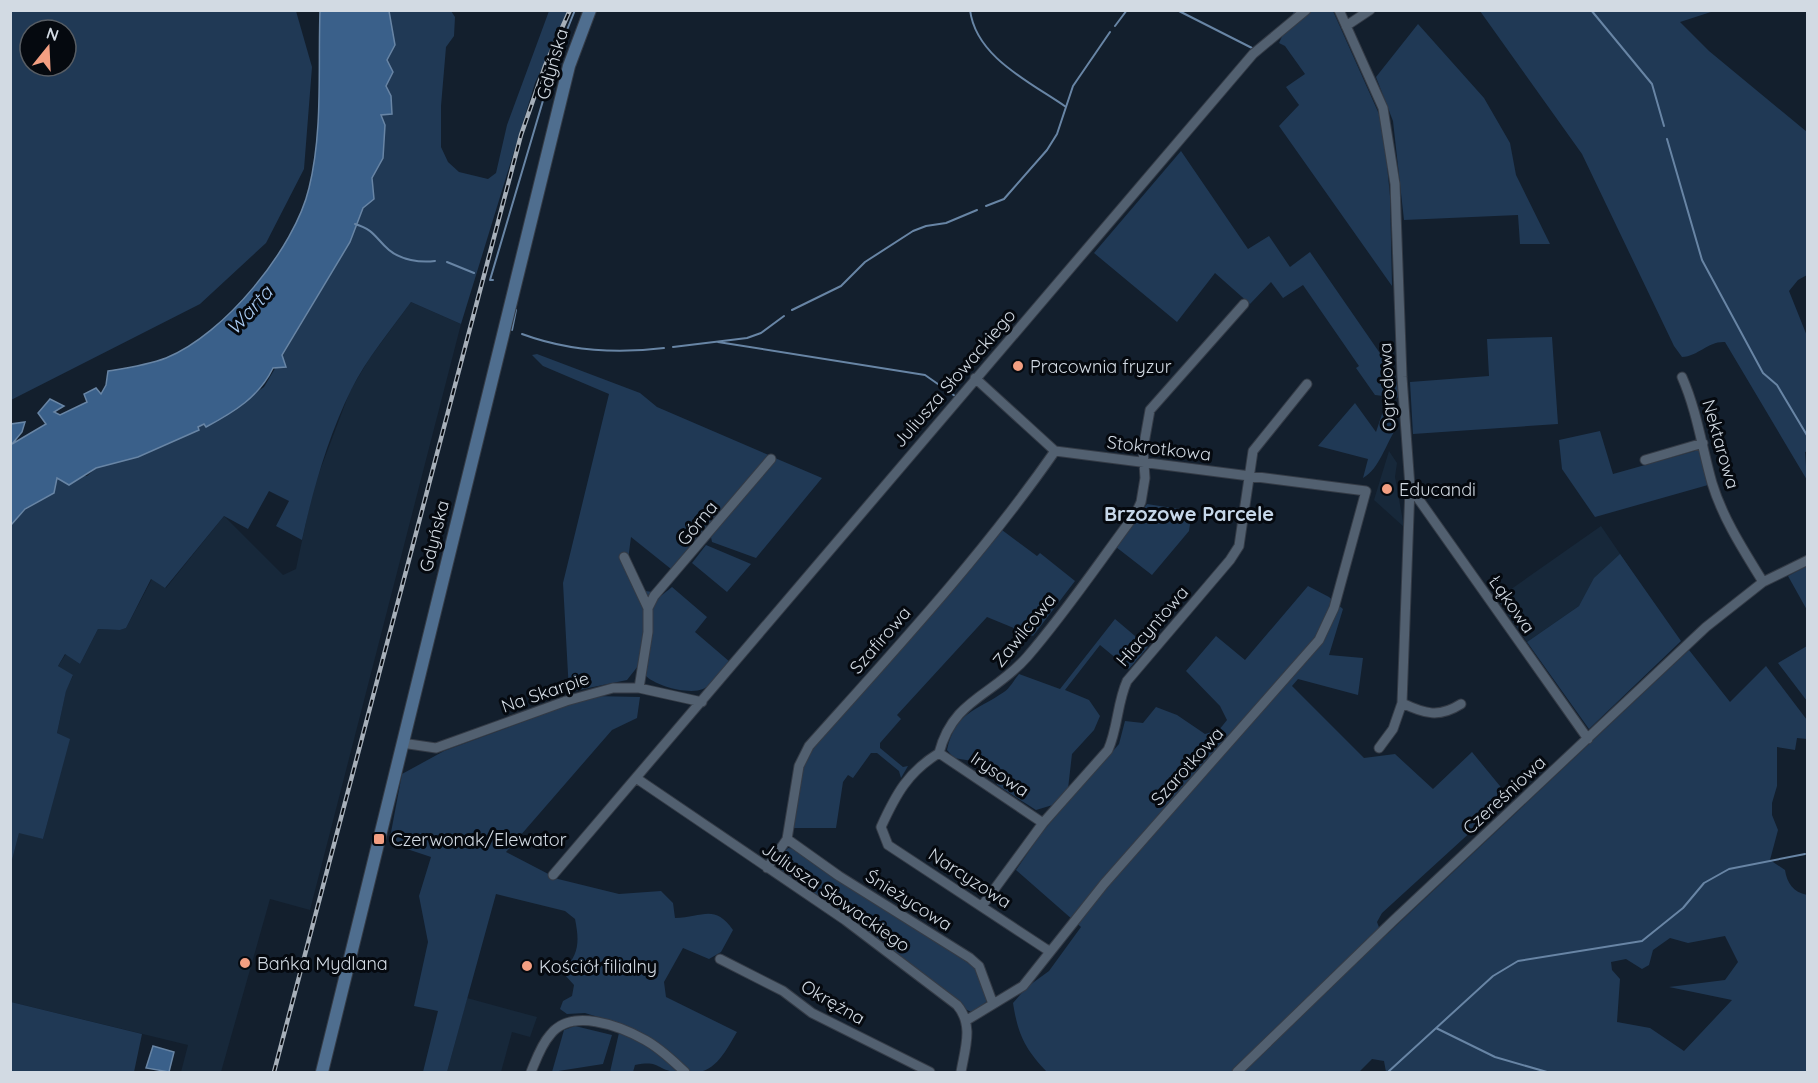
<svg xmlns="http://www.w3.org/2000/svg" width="1818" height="1083" viewBox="0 0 1818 1083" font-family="Quicksand,sans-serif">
  <rect width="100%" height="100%" fill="#131f2d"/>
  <path fill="#17283a" d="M411 302 461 324 310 910 270 899 221 1072H181L188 1045 11 1002V864L19 832 43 839 69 739 57 733 66 690 73 676 58 666 66 654 80 664 98 629 120 630 126 628 152 579 166 588 224 516 283 575 296 569 313 489 350 391 369 359Z
    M1389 451 1397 463 1395 477 1404 527 1374 500Z
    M1601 526 1631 570 1527 642 1497 599Z
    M467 998 537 1017 530 1037 512 1032 501 1072H447Z"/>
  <path fill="#203955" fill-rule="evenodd" d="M11 10 296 11 312 67 304 169 266 243 200 304 11 400ZM30 30H66V66H30Z
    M389 11H451L455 17 454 36 446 47 441 106V147L448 162 459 172 488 179 496 173 507 125 549 11H568L535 83 461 324 411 302C390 331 367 358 351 390 328 437 313 489 302 540L276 526 289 501 269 491 248 529 224 516 165 588 151 579 126 628 120 630 98 629 80 664 65 654 58 666 73 675 66 691 57 733 70 739 43 839 19 833 11 864V525L25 510 54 493 57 477 87 476 96 468 138 457 198 430V427L205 424 207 426 264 387 350 242 363 208 374 198 372 178 383 158 385 125 381 115 392 113 391 96 386 86 393 72 387 60 394 45Z
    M1294 11H1333L1383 123 1390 196 1392 286 1279 126 1299 105 1286 87 1305 74 1285 46 1279 43Z
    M1480 11H1714L1680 22 1709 51 1807 132V275L1798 280 1789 291 1807 336 1808 451 1805 452 1807 480 1725 342C1708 341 1699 356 1682 357L1674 346 1582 154Z
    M1418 24 1484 98 1510 143 1516 175 1550 244H1520L1518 215 1404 220 1393 121 1376 77Z
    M1181 151 1248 249 1269 236 1290 267 1310 252 1395 375 1400 398 1375 395 1356 368 1359 366 1303 285 1283 298 1271 282 1250 304 1215 273 1177 322 1094 253Z
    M1552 337 1558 424 1413 434 1410 382 1489 376 1487 339Z
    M537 354 640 393 657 407 771 456 671 569 631 537 628 560 645 591 653 592 638 666 627 680 569 692 563 583 609 394 543 366 532 355Z
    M1355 403 1376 432 1383 411 1396 429C1385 445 1380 468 1363 478L1368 459 1318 446Z
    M1600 431 1613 474 1702 449 1708 485 1595 517 1562 469 1559 440Z
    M775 458 822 478 756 558 712 542 711 537Z
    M1147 504 1192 511 1189 531 1152 575 1116 547Z
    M1002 530 1037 556 1040 553 1075 581 1033 636 987 617 897 715 901 719 880 743V748L903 767 908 766 901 778 899 771 877 753H871L853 778 848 775 843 782 836 828H794L791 822 798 782 811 749Z
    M706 545 751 564 727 592 692 563Z
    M1620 554 1681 641 1589 729 1527 642 1579 606 1594 578Z
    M1807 566V610L1788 576Z
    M1308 586 1329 597 1343 609 1329 655 1363 658 1358 695 1298 679 1292 686 1364 758 1395 754 1433 789 1472 752 1509 797 1382 913 1377 922 1383 938 1689 650 1730 702 1766 666 1807 720V739L1797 738 1795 750 1777 747V786L1772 803V815L1778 830 1770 860 1785 870C1787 883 1793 892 1807 895V1072H1386L1384 1061 1372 1059 1359 1072H1047C1025 1049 1018 1035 1013 1003L1027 987 1049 971 1081 927 1016 870 1042 832 1119 744 1125 721 1143 723 1156 707 1177 715 1205 734 1219 730 1227 720 1220 706 1186 671 1216 636 1245 660ZM1725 936 1738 962 1725 980 1669 987 1732 1000 1684 1051 1650 1028 1617 1022 1620 979 1612 970 1611 962 1626 959 1642 969 1649 965 1653 950 1670 938 1688 943Z
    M672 587 707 617 695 632 730 662C723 671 715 684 703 689 689 695 655 686 645 675L651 614 657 599Z
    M1115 619 1148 647 1129 669 1100 645 1065 690 1089 700 1100 716 1094 730 1072 754 1068 789 1056 804 1036 810 997 785 992 771 984 763 954 758 947 750C955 712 976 711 1004 692 1010 688 1014 680 1019 674L1060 689Z
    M1807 646V701L1778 663Z
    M593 696 640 697 637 718 612 730 506 852 558 879 619 894 661 891 673 903 675 918C702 918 714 903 733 930L721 952 709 959 683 948 664 982 666 997 737 1032C721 1059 712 1079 675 1072 655 1069 660 1060 635 1065L633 1072H610L621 1024 585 1013 567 1014 560 1009 563 1001 572 996 574 985 565 975 564 969C580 954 579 939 575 919L565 911 496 894 447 1072H423L438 1011 414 1006 428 942 419 896 431 857 389 843 402 774 444 751Z
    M788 848 796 849 974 965 988 1000 974 1013 967 1010 949 993 777 868 778 858Z
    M11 1002 142 1034 134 1072H11Z
    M575 1026 612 1035 603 1064 552 1072 564 1030Z"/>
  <path fill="#3a608a" stroke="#6885a5" stroke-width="1.5" d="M320 11H389L395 45 387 60 393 72 386 86 391 96 392 114 381 115 385 125 383 158 372 178 374 199 363 208 350 242 282 355 286 367 273 368C259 397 234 412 206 427L204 424 198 427 199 430 138 457 96 468 69 485 57 478 54 493 25 509 11 525V424L25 422 22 432 12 444 46 424 38 413 50 399 64 406 54 412 60 415 87 402 84 394 96 388 101 394 106 385 108 371C127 368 148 365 166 358 224 335 295 248 309 188 323 131 318 69 320 11Z
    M153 1046 174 1052 169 1072 146 1068Z"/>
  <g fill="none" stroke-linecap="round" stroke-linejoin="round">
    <path stroke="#6885a5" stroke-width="2" d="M970 10C976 58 1032 83 1066 107
      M1177 10 1252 48
      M1591 10 1652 84 1664 126
      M1115 26 1127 10
      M1667 139 1702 260 1763 373 1777 385 1808 437
      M986 206 1004 199 1047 150 1057 134 1073 86 1110 32
      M355 224C375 230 375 238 389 250 401 260 420 263 435 261
      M447 262 474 273
      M493 280H490L555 60 575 10
      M792 310 841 286 865 262 913 231 926 226 946 223 977 210
      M512 330 516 310
      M522 334C568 351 616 354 664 348
      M718 342 925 375 955 396
      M673 347 747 338 761 333 784 316
      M1436 1028 1495 1057 1547 1072
      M1388 1072 1493 976 1518 961 1642 941 1683 908 1704 883 1729 869 1805 854"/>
    <defs>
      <path id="minor" d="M1339 10 1383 108 1395 184 1402 377 1410 487 1402 703 1393 729 1379 748
        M1346 26 1370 10
        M1682 377C1697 411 1702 448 1712 483 1723 519 1744 551 1763 582
        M1645 460 1703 443
        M1410 487 1588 739
        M624 557 648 608V632L639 688
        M648 608 654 596 771 459
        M1402 703C1425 714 1439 718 1461 704
        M402 743 436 748 566 701 613 688H639L702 702
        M939 753 1043 823
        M636 778 845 920 957 1005C974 1025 965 1048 961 1072
        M787 839 839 876 970 958 979 966 993 1004
        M767 868 787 839 799 766 809 746C894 651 982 556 1055 451
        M553 875 1253 54 1306 10
        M982 906 1043 823 1108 750C1118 728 1117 703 1127 681L1230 560 1239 546 1253 451 1307 384
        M1049 951 888 845 881 827C896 794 908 772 939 753 953 699 993 696 1027 657 1066 612 1100 561 1136 513L1141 502 1145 478 1143 449 1150 410 1244 304
        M720 959 783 991 812 1013 930 1072
        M967 1020 1023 986 1104 884 1319 640 1334 608 1366 491 1055 451 975 378
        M531 1072C536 1060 541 1045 550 1035 571 1007 620 1026 645 1040 660 1048 673 1061 685 1072
        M1237 1072 1393 921 1706 627 1763 582 1808 560"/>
      <path id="secondary" d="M322 1072 569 66 590 10"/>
    </defs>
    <use href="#minor" stroke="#343b46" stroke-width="11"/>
    <use href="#secondary" stroke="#343b46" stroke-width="14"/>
    <use href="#minor" stroke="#526070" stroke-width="9"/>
    <use href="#secondary" stroke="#4f6e8f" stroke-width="12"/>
    <defs>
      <path id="rail" d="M274 1072 521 135 545 66 570 10"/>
    </defs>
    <use href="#rail" stroke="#a6afb9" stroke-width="4.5"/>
    <use href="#rail" stroke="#05090f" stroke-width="2" stroke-dasharray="7" stroke-linecap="butt"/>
  </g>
  <g fill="#f39f82" stroke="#05090f" stroke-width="2">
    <circle cx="1018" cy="366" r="6"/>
    <circle cx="1387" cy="489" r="6"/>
    <rect x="373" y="833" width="12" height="12" rx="3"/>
    <circle cx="245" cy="963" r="6"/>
    <circle cx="527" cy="966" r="6"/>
  </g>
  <g text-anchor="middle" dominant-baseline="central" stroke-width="6" stroke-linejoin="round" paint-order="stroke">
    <g font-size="18" fill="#d2dae3" stroke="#05090f">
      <text transform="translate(552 64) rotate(-74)">Gdyńska</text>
      <text transform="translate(954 378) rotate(-49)">Juliusza Słowackiego</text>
      <text transform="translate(1387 387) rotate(-93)">Ogrodowa</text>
      <text transform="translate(1721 444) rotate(74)">Nektarowa</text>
      <text transform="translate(1159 448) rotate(7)">Stokrotkowa</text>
      <text transform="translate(697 523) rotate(-50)">Górna</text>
      <text transform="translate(434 536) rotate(-76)">Gdyńska</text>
      <text transform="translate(1512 604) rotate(55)">Łąkowa</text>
      <text transform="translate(1152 626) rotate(-49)">Hiacyntowa</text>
      <text transform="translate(1024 630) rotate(-51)">Zawilcowa</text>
      <text transform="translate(880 640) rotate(-49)">Szafirowa</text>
      <text transform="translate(545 692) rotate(-19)">Na Skarpie</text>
      <text transform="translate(1187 766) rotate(-48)">Szarotkowa</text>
      <text transform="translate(1000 774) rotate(34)">Irysowa</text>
      <text transform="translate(1504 795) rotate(-43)">Czereśniowa</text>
      <text transform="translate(970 878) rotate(33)">Narcyzowa</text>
      <text transform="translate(836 897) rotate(35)">Juliusza Słowackiego</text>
      <text transform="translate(909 900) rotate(32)">Śnieżycowa</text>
      <text transform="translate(833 1002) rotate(30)">Okrężna</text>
    </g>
    <g font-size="18" fill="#d2dae3" stroke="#05090f" text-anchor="start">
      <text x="1030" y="366">Pracownia fryzur</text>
      <text x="1399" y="489">Educandi</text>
      <text x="391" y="839">Czerwonak/Elewator</text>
      <text x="257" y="963">Bańka Mydlana</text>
      <text x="539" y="966">Kościół filialny</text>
    </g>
    <g font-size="20" font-style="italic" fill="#a9cbf2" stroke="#05090f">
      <text transform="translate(249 310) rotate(-48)">Warta</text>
    </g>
    <g font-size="20" font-weight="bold" fill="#c6d7e9" stroke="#05090f">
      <text x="1189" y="513">Brzozowe Parcele</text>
    </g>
  </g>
  <rect width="1818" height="1083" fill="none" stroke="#d2dae3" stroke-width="24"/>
  <g transform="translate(48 48) rotate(18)"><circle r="28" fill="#05090f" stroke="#575d64" stroke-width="1.5"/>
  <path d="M0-4.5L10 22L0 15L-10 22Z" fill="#f39f82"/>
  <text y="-9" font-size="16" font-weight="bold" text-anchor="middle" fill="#d2dae3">N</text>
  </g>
</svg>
